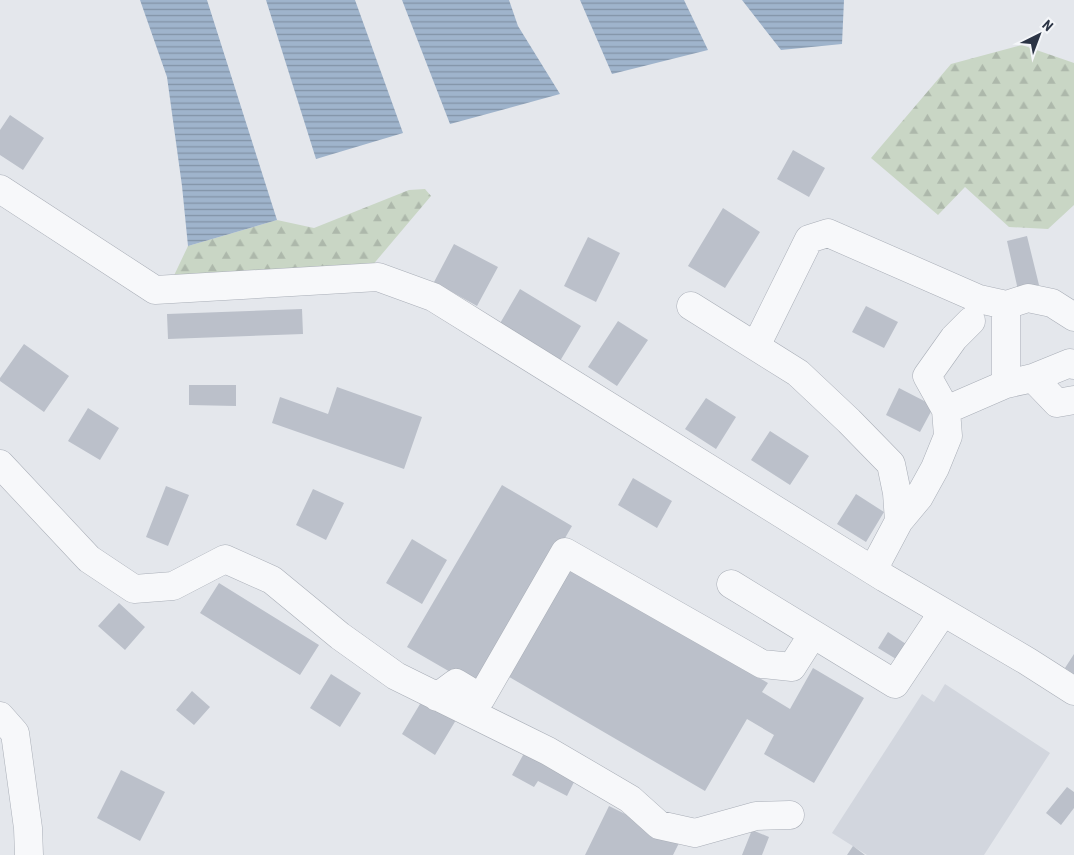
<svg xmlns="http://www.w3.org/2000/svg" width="1074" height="855" viewBox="0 0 1074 855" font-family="'Roboto Condensed',sans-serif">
  <defs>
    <pattern id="forest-firs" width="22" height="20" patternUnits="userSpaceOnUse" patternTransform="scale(1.25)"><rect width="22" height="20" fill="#c9d6c5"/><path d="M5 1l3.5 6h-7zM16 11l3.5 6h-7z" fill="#adb8ab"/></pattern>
    <pattern id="water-rules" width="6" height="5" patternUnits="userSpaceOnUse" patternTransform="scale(1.25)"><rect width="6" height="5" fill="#9fb4cc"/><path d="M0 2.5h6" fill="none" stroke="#8293a7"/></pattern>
  </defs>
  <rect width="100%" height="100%" fill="#e4e7ec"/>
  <path fill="#d2d6de" d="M945 684 1050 753 984 855H867L832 833 922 694 934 702Z"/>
  <path fill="url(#forest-firs)" d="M1022 45 1074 63V205L1048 229 1009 227 965 187 938 215 871 158 951 64Z
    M425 189 431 196 371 267 169 286 188 246 277 220 314 228 409 190Z"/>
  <path fill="url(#water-rules)" d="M140 0H207L277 220 188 246 182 186 167 77Z
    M266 0H355L403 133 316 159Z
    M402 0H509L518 26 560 94 450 124Z
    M580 0H684L708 50 612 74Z
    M742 0H844L842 44 781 50Z"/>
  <path fill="#bbc0ca" d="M10 115 44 138 23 170 0 155V130Z
    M793 150 825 168 809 197 777 179Z
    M723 208 760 232 725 288 688 266Z
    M1027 236 1039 285 1018 290 1007 241Z
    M588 237 620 253 596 302 564 286Z
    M454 244 498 267 477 306 434 282Z
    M520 289 581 326 560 361 499 325Z
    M866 306 898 322 884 348 852 332Z
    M302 309 303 334 168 339 167 314Z
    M618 321 648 340 617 386 588 367Z
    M24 344 69 376 44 412 0 381V378Z
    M189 385H236V406L189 405Z
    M337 387 422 417 404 469 272 423 280 397 328 414Z
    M899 388 934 406 920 432 886 415Z
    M706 398 736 417 716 449 685 429Z
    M88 408 119 428 100 460 68 441Z
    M770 431 809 456 790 485 751 460Z
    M633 478 672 501 657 528 618 505Z
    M502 485 572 526 478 688 407 647Z
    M166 486 189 495 168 546 146 537Z
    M313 489 344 503 326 540 296 525Z
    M856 494 884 512 866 542 837 524Z
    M412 539 447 560 422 604 386 583Z
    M569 567 768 683 762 692 790 709 813 668 864 698 814 783 764 754 774 735 747 719 705 791 506 675Z
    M219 583 319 645 300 675 200 613Z
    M119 603 145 627 125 650 98 626Z
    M888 632 906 644 896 659 878 648Z
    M1074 654V674L1065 668Z
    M331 674 361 693 340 727 310 708Z
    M192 691 210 707 194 725 176 710Z
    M423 699 456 720 435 755 402 734Z
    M527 748 577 776 567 796 538 781 534 787 512 775Z
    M121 770 165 792 140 841 97 818Z
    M1067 787 1074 792V808L1061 825 1046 813Z
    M609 806 680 841 673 855H585Z
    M752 830 769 837 762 855H742Z
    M853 846 865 855H847Z"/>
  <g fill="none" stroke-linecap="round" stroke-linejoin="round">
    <defs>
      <path id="minor" d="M0 189 155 290 378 277 433 297 885 578 1027 661 1074 691
        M1006 305 1028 298 1052 303 1074 317
        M691 306 798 373 849 421 891 464 897 493 899 521 873 570
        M756 346 809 239 828 233 979 299 1006 305V384L946 410 927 376 954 338 971 321
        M1033 378 1070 363 1074 365
        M1006 384 1033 378 1057 403 1074 400
        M0 464 89 559 134 589 173 586 225 559 272 580 340 636 396 676 548 751 630 799 659 825 695 833 756 816 790 815
        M899 521 919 497 935 468 948 436 946 410
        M731 584 895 684 943 612
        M437 697 456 683 481 698 565 552 762 664 792 667 813 634
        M0 716 15 733 28 828 29 855"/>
    </defs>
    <use href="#minor" stroke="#a9aeb7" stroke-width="29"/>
    <use href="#minor" stroke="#f7f8fa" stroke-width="28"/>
  </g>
  <g transform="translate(1039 35) rotate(42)" stroke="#f4f6f9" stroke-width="4" paint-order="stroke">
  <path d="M0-4L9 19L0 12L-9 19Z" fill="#2b3445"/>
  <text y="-8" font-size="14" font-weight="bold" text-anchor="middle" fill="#2b3445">N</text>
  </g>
</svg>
